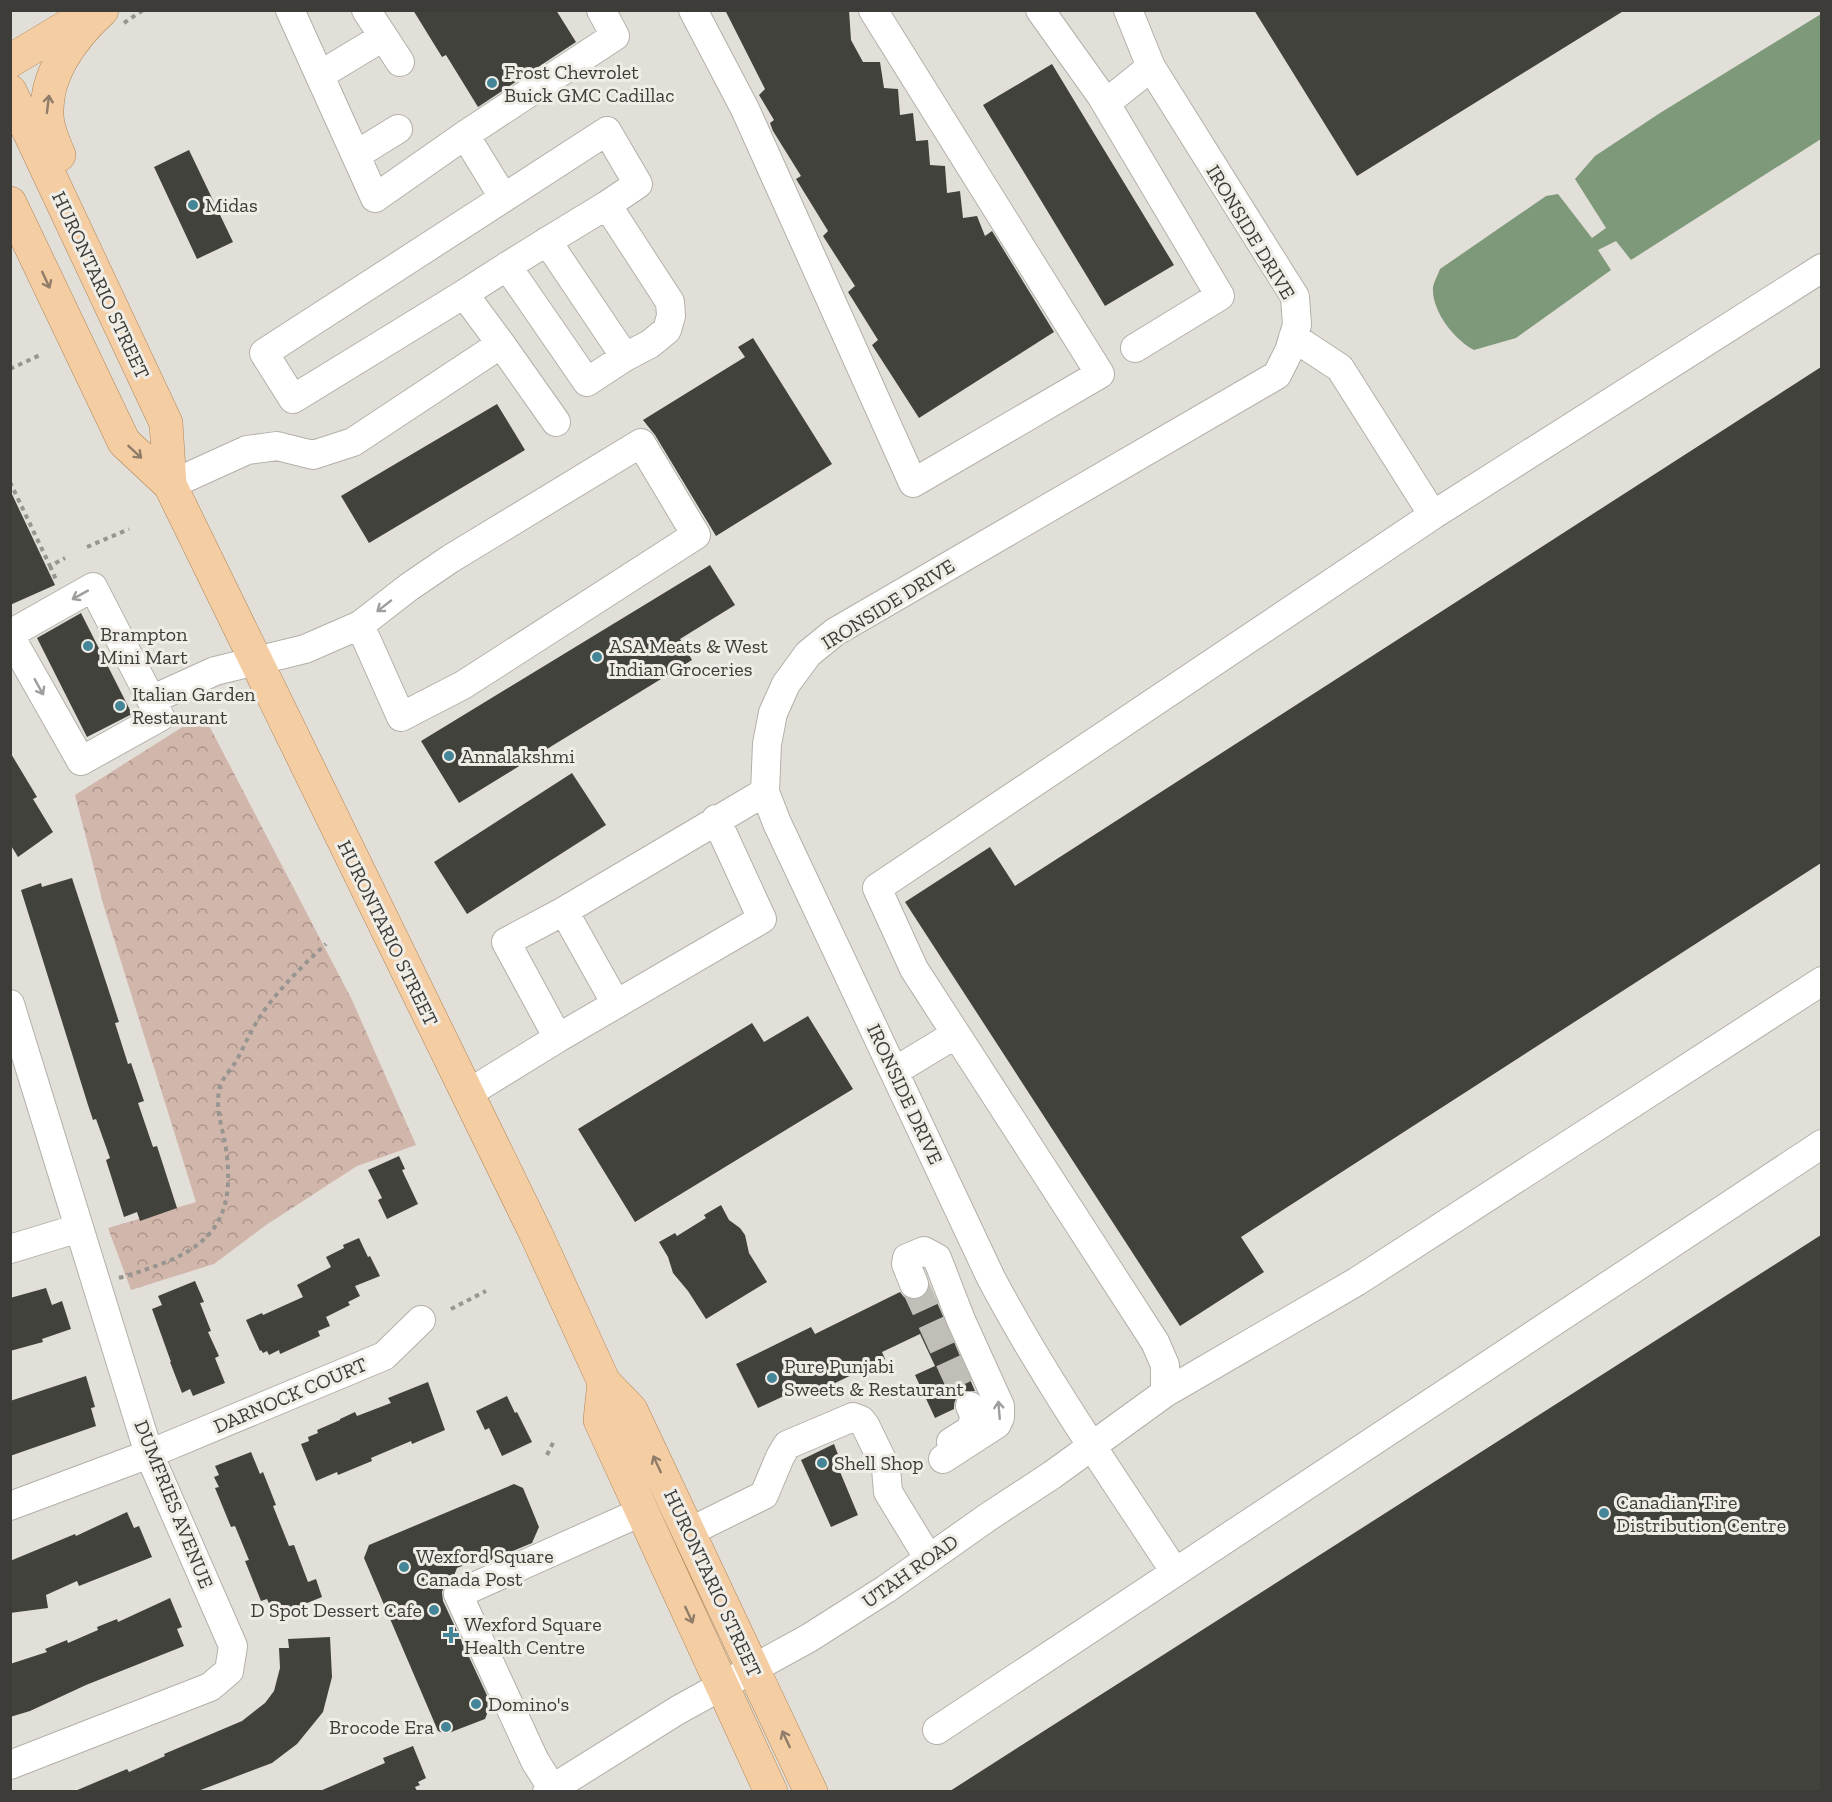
<svg xmlns="http://www.w3.org/2000/svg" width="1832" height="1802" viewBox="0 0 1832 1802" font-family="'Zilla Slab',serif">
  <defs>
    <pattern id="forest-crowns" width="20" height="18" patternUnits="userSpaceOnUse" patternTransform="scale(1.5)"><rect width="20" height="18" fill="#d1b6ac"/><path d="M2 6a3 3 0 1 1 6 0M12 15a3 3 0 1 1 6 0" fill="none" stroke="#ab958d"/></pattern>
  </defs>
  <rect width="100%" height="100%" fill="#e2dfd8"/>
  <path fill="url(#forest-crowns)" d="M203 714 352 1000 416 1145 357 1166 266 1225 214 1264 131 1290 108 1228 196 1202 104 907 75 795Z"/>
  <path fill="#7d997a" d="M1821 14V139L1631 260 1616 241 1598 250 1611 270 1516 338 1474 350C1454 340 1431 310 1433 287 1434 281 1438 275 1440 269L1546 196 1558 194 1592 238 1606 228 1575 179 1595 156 1660 113Z"/>
  <path fill="#41423c" d="M413 10H556L576 42 478 107 446 55 442 57Z
    M725 10H849L851 40 863 62H880L884 88 898 89 900 115 913 113 916 141 928 140 930 165 945 166 947 193 960 191 963 218 977 216 985 236 992 231 1054 332 919 418 872 345 878 340 848 292 855 286 823 236 828 231 796 179 801 176 773 131 770 123 774 120 759 95 765 89Z
    M1254 10H1625L1357 176Z
    M1052 64 1174 265 1105 306 983 105Z
    M189 150 233 242 197 259 154 167Z
    M753 338 832 464 716 536 655 435 643 420 745 357 738 347Z
    M1821 367V863L1241 1237 1264 1272 1180 1326 905 902 990 847 1015 886Z
    M497 404 525 450 369 543 341 496Z
    M10 490 55 585 10 605Z
    M710 565 735 605 680 639 692 660 459 803 421 741Z
    M81 613 132 714 87 737 37 638Z
    M10 752 37 797 33 799 53 832 18 857 10 844Z
    M572 773 606 825 467 914 434 862Z
    M72 878 119 1022 115 1023 128 1064 131 1063 144 1101 138 1103 153 1147 157 1146 177 1208 140 1221 137 1212 124 1217 106 1160 110 1158 96 1119 93 1120 88 1105 21 890 41 883 42 887Z
    M808 1016 853 1089 635 1222 578 1129 752 1023 764 1042Z
    M399 1156 405 1169 402 1170 418 1204 387 1219 378 1200 382 1198 368 1170Z
    M721 1205 729 1220 740 1228 745 1235 749 1253 767 1282 706 1319 688 1291 673 1273 668 1257 659 1242 675 1233 677 1236 706 1218 704 1215Z
    M1821 1235V1791H950Z
    M359 1238 368 1257 370 1256 380 1276 355 1286 360 1296 348 1302 350 1305 326 1317 330 1326 318 1331 320 1336 280 1354 279 1350 269 1355 267 1351 263 1353 261 1350 260 1351 246 1320 262 1313 263 1315 303 1297 297 1285 331 1267 326 1257 344 1248 343 1245Z
    M195 1281 204 1302 200 1303 211 1331 208 1332 219 1356 215 1358 225 1383 193 1396 190 1389 182 1393 170 1362H171L152 1309 162 1305 158 1296Z
    M930 1286 975 1391H964L957 1396 954 1404V1409L935 1418 915 1375 935 1366 920 1334 882 1352 885 1359 806 1397 801 1388 758 1408 736 1364 811 1327 815 1334 900 1292 904 1297 911 1300 920 1299 927 1295Z
    M46 1288 52 1305 62 1301 71 1329 42 1339 43 1342 10 1351V1298Z
    M86 1376 95 1407 91 1408 96 1426 10 1456V1401Z
    M428 1382 445 1430 412 1444 411 1441 371 1458 372 1461 338 1475 337 1472 316 1481 301 1444 309 1441 308 1437 318 1433 317 1430 340 1420V1419L355 1412 357 1416 391 1403 388 1398Z
    M507 1396 515 1413 517 1412 532 1442 502 1456 489 1428 485 1430 476 1411Z
    M834 1444 842 1465 838 1467 858 1515 831 1527 801 1460Z
    M251 1452 260 1474 263 1472 276 1505 273 1506 289 1546 294 1545 308 1582 316 1579 322 1597 275 1616 267 1599 261 1601 245 1561 249 1560 235 1526 231 1527 215 1488 219 1487 214 1477 219 1475 215 1466Z
    M514 1484 523 1488 539 1527 532 1543 482 1564 475 1561 457 1568 453 1578 445 1584 442 1592 443 1601 491 1704 485 1719 446 1734 438 1731 364 1558 369 1545Z
    M127 1512 134 1528 139 1526 152 1557 79 1586 77 1581 46 1595 48 1608 10 1613V1561L75 1534 76 1536Z
    M170 1598 182 1627 177 1629 184 1646 86 1685 30 1711 10 1717V1664L47 1652 45 1649 67 1640 68 1643 98 1630 97 1627 117 1619 118 1622Z
    M330 1637 332 1677 323 1712 297 1744 272 1763 198 1791H75L127 1769 129 1772 165 1756 164 1754 242 1721 265 1703 274 1691 280 1668 279 1648H289L288 1639Z
    M413 1746 426 1778 418 1782 420 1785 415 1787 417 1791H320L385 1763 383 1758Z"/>
  <g fill="none" stroke-linecap="round" stroke-linejoin="round">
    <path stroke="#c1beb8" stroke-width="28" stroke-dasharray="28 14" stroke-linecap="butt" d="M914 1284 970 1406"/>
    <defs>
      <path id="minor" d="M290 10 375 198 465 135 615 36 601 10
        M366 10 400 62
        M693 10 745 109 913 483 1100 374 873 10
        M1040 10 1102 97 1220 296 1135 348
        M1128 10 1151 67 1295 297 1297 325 1289 351 1277 375 835 632 808 654 786 684 773 713 767 744 765 792 777 823 991 1278C1045 1380 1112 1476 1175 1572
        M320 75 383 37
        M1106 103 1151 67
        M465 135 503 197
        M356 155 398 129
        M547 241 625 357
        M464 294 293 399 264 353 607 131 638 184 607 205
        M501 344 464 294C511 263 559 234 607 205L670 302 671 316 667 330 650 344 625 357 587 382 507 266
        M170 485 247 450 277 446 313 455 353 442 501 344 556 422
        M1433 515 1822 268
        M10 634 93 587 160 717 81 761 10 636
        M151 700 215 671 305 649 360 625 409 587 450 559 641 443 696 535 463 685 401 717 360 625
        M564 911 616 1004
        M10 1004 149 1454 233 1646 229 1671 210 1687 10 1765
        M558 1038 762 919 716 819
        M895 1071 956 1034
        M467 1094 558 1038 506 942 564 911 765 792
        M10 1249 79 1228
        M914 1284 906 1264 907 1258 924 1251 937 1258 961 1320 1000 1406V1417L997 1424 943 1459
        M1165 1393V1365L1155 1342 914 969 877 888 1433 515 1340 368 1293 337
        M951 1442 970 1430 975 1417 970 1406
        M10 1506 149 1454 384 1356 421 1320
        M689 1532 764 1495 780 1457 787 1445 853 1417 861 1420 865 1425 886 1468 888 1492 929 1559
        M937 1730 1822 1144
        M552 1788 535 1761 458 1594 641 1512
        M547 1792 678 1710 809 1638 886 1589 988 1517 1052 1475 1165 1393 1356 1282 1822 981"/>
      <path id="major" d="M10 61 83 17
        M10 91 166 423 170 485
        M59 155C54 143 47 129 47 115 45 73 73 37 102 10
        M10 203 124 442 170 485 536 1234 604 1382 631 1410 811 1792
        M604 1382 600 1420 771 1792"/>
    </defs>
    <use href="#minor" stroke="#b2b0a9" stroke-width="30"/>
    <use href="#major" stroke="#af8556" stroke-width="34"/>
    <path stroke="#979590" stroke-width="4" stroke-dasharray="4.5 4.5" stroke-linecap="butt" d="M124 23 143 10
      M10 369 40 355
      M10 482 50 566 65 558
      M87 547 129 529
      M50 566 57 582
      M119 1278C193 1256 239 1237 226 1149 223 1128 214 1108 220 1086 223 1078 230 1070 235 1063 244 1047 251 1030 261 1015 279 989 303 965 326 944
      M451 1309 486 1291
      M547 1455 555 1439"/>
    <use href="#minor" stroke="#fff" stroke-width="28"/>
    <use href="#major" stroke="#f4cda3" stroke-width="33"/>
  </g>
  <defs><path id="oneway-shaft" d="M-6 0H5M1.5-3L5.5 0L1.5 3" fill="none" stroke-width="1.6" stroke-linecap="round" stroke-linejoin="round" transform="scale(1.5)"/></defs>
  <g stroke="#8f7d69">
    <use href="#oneway-shaft" transform="translate(48 104) rotate(-83)"/>
    <use href="#oneway-shaft" transform="translate(46 280) rotate(65)"/>
    <use href="#oneway-shaft" transform="translate(135 452) rotate(43)"/>
    <use href="#oneway-shaft" transform="translate(657 1464) rotate(-115)"/>
    <use href="#oneway-shaft" transform="translate(689 1615) rotate(65)"/>
    <use href="#oneway-shaft" transform="translate(786 1739) rotate(-115)"/>
  </g>
  <g stroke="#9e9e9c">
    <use href="#oneway-shaft" transform="translate(80 595) rotate(151)"/>
    <use href="#oneway-shaft" transform="translate(384 606) rotate(142)"/>
    <use href="#oneway-shaft" transform="translate(39 687) rotate(61)"/>
    <use href="#oneway-shaft" transform="translate(999 1410) rotate(-95)"/>
  </g>
  <g fill="#448597" stroke="#efede5" stroke-width="2">
    <circle cx="492" cy="83" r="6"/>
    <circle cx="193" cy="205" r="6"/>
    <circle cx="88" cy="646" r="6"/>
    <circle cx="597" cy="657" r="6"/>
    <circle cx="120" cy="706" r="6"/>
    <circle cx="449" cy="756" r="6"/>
    <circle cx="772" cy="1378" r="6"/>
    <circle cx="822" cy="1463" r="6"/>
    <circle cx="1604" cy="1513" r="6"/>
    <circle cx="404" cy="1567" r="6"/>
    <circle cx="434" cy="1610" r="6"/>
    <path d="M448 1626h6v6h6v6h-6v6h-6v-6h-6v-6h6z"/>
    <circle cx="476" cy="1704" r="6"/>
    <circle cx="446" cy="1727" r="6"/>
  </g>
  <g text-anchor="middle" dominant-baseline="central" stroke-width="6" stroke-linejoin="round" paint-order="stroke">
    <g font-size="20" fill="#3d3c39" stroke="#efede5" text-anchor="start">
      <text x="504" y="72">Frost Chevrolet<tspan x="504" dy="23">Buick GMC Cadillac</tspan></text>
      <text x="205" y="205">Midas</text>
      <text x="100" y="634">Brampton<tspan x="100" dy="23">Mini Mart</tspan></text>
      <text x="609" y="646">ASA Meats &amp; West<tspan x="609" dy="23">Indian Groceries</tspan></text>
      <text x="132" y="694">Italian Garden<tspan x="132" dy="23">Restaurant</tspan></text>
      <text x="461" y="756">Annalakshmi</text>
      <text x="784" y="1366">Pure Punjabi<tspan x="784" dy="23">Sweets &amp; Restaurant</tspan></text>
      <text x="834" y="1463">Shell Shop</text>
      <text x="1616" y="1502">Canadian Tire<tspan x="1616" dy="23">Distribution Centre</tspan></text>
      <text x="416" y="1556">Wexford Square<tspan x="416" dy="23">Canada Post</tspan></text>
      <text x="422" y="1610" text-anchor="end">D Spot Dessert Cafe</text>
      <text x="464" y="1624">Wexford Square<tspan x="464" dy="23">Health Centre</tspan></text>
      <text x="488" y="1704">Domino's</text>
      <text x="434" y="1727" text-anchor="end">Brocode Era</text>
    </g>
    <g font-size="20" fill="#3d3c39" stroke="#efede5">
      <text transform="translate(1251 232) rotate(59)">IRONSIDE DRIVE</text>
      <text transform="translate(101 285) rotate(65)">HURONTARIO STREET</text>
      <text transform="translate(888 604) rotate(-32)">IRONSIDE DRIVE</text>
      <text transform="translate(388 933) rotate(64)">HURONTARIO STREET</text>
      <text transform="translate(905 1094) rotate(65)">IRONSIDE DRIVE</text>
      <text transform="translate(290 1395) rotate(-23)">DARNOCK COURT</text>
      <text transform="translate(174 1504) rotate(68)">DUMFRIES AVENUE</text>
      <text transform="translate(910 1571) rotate(-35)">UTAH ROAD</text>
      <text transform="translate(713 1583) rotate(65)">HURONTARIO STREET</text>
    </g>
  </g>
  <rect width="1832" height="1802" fill="none" stroke="#3d3c39" stroke-width="24"/>
</svg>
